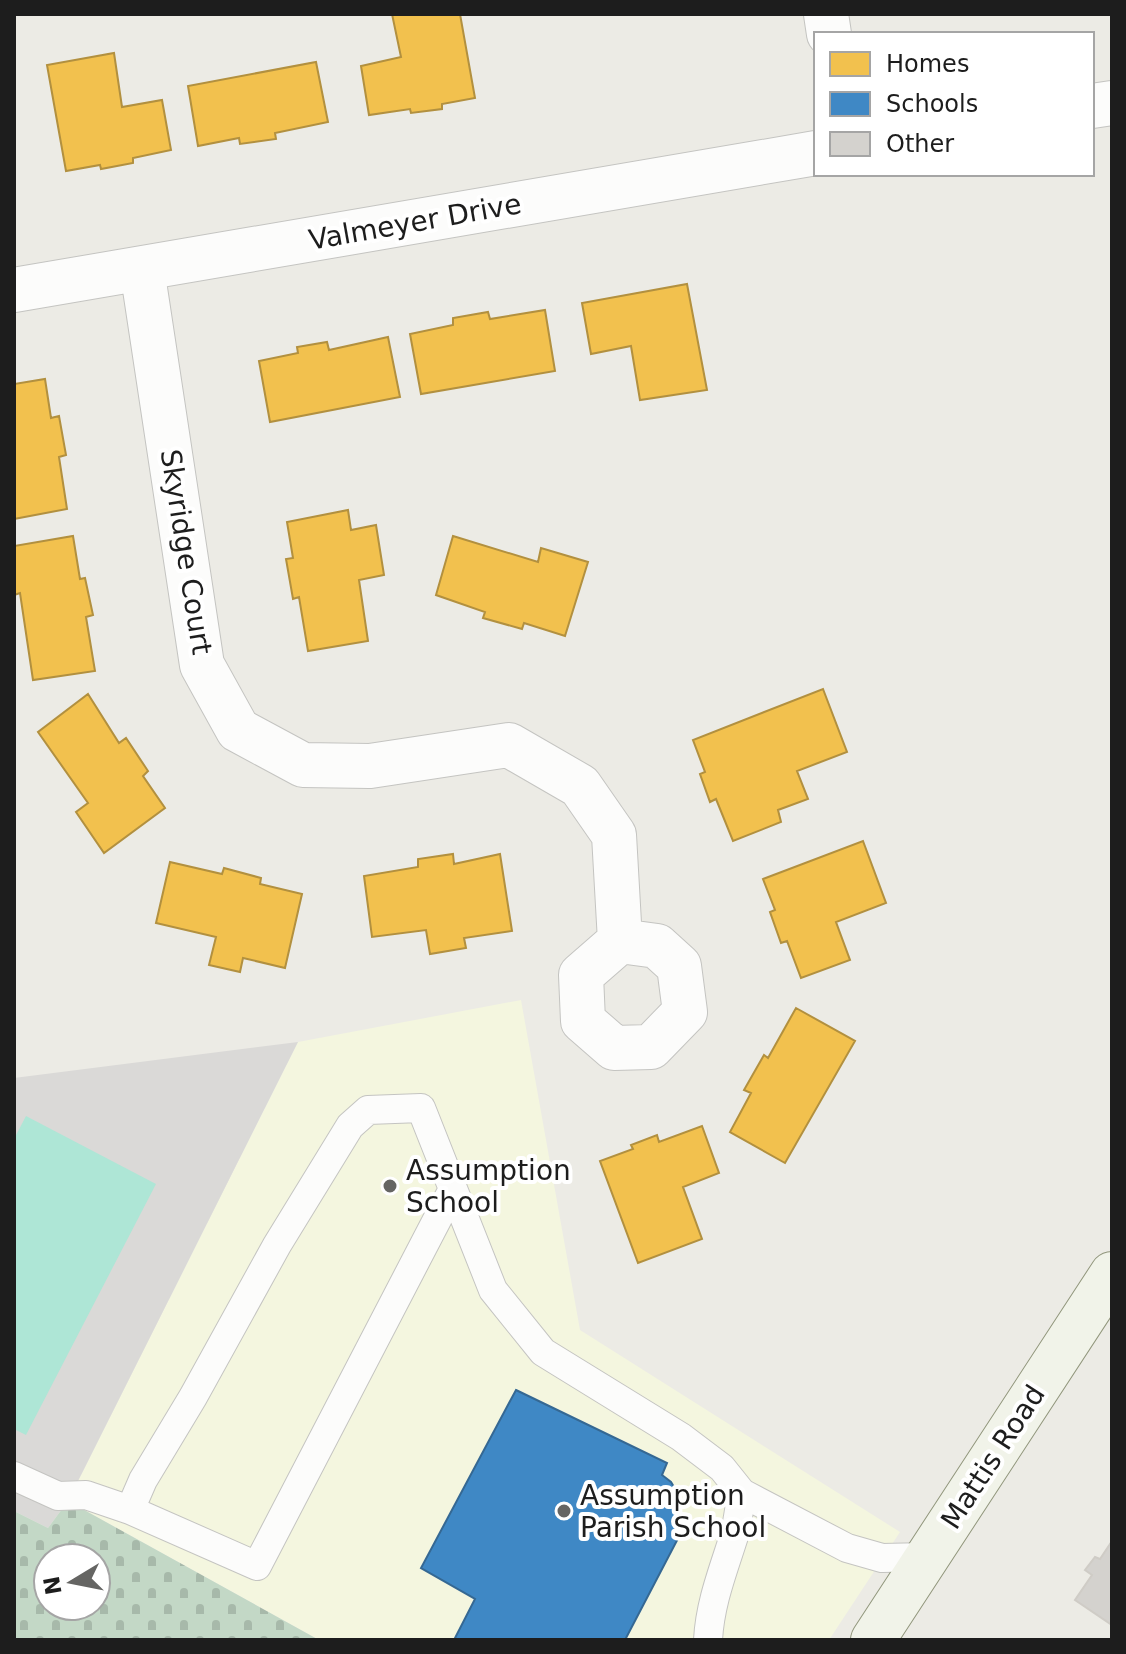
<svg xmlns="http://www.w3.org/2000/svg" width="1126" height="1654" viewBox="0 0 1126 1654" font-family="'DejaVu Sans',sans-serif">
  <defs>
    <pattern id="cemetery-stones" width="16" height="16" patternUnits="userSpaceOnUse" patternTransform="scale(2)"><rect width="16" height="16" fill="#c3d8c6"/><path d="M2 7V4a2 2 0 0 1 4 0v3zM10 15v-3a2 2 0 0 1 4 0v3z" fill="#a7b9aa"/></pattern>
  </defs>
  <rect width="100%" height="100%" fill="#ecebe5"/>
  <path fill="#f4f6df" d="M521 1000 580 1330 900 1532 829 1640H319L68 1501 298 1042Z"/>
  <path fill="#dad9d7" d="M298 1042 68 1501 48 1528 14 1511V1078Z"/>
  <path fill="url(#cemetery-stones)" fill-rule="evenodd" d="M68 1501 319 1640H14V1511L48 1528ZM48 1558H96V1606H48Z"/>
  <path fill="#aee6d6" d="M26 1116 156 1184 26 1435 14 1429V1139Z"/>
  <path fill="#f2c14e" stroke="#b2903f" stroke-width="2" d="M392 14H460L475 98 442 104V109L411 113 410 109 369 115 361 66 401 57Z
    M114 53 122 107 162 100 171 150 133 158V163L101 169 100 165 66 171 47 65Z
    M316 62 328 122 275 133 276 139 240 144 239 138 198 146 188 86Z
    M687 284 707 390 640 400 631 346 591 354 582 303Z
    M545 310 555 371 421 394 410 334 453 325V318L488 312 490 319Z
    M388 337 400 397 270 422 259 361 298 353 297 347 327 342 329 350Z
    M45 379 51 418 59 416 66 455 59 457 67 509 14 519V384Z
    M348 510 351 530 376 525 384 575 359 580 368 641 308 651 299 597 293 599 286 559 293 558 287 522Z
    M73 536 80 579 85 578 93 615 86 617 95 671 33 680 20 593 14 595V546Z
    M453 536 538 562 541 548 588 562 565 636 524 623 522 629 483 618 485 612 436 595Z
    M823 689 847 752 797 771 808 799 778 810 781 822 733 841 716 799 710 802 700 774 705 772 693 740Z
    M88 694 119 743 126 738 148 771 143 776 165 808 104 853 76 812 88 803 38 732Z
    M863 841 886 903 836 922 850 960 801 978 787 941 781 943 770 912 775 910 763 879Z
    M453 854 454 864 500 854 512 931 464 938 466 948 430 954 426 930 372 937 364 876 418 867V859Z
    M170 862 222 874 224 868 261 878 260 884 302 894 285 968 243 958 240 972 209 965 216 937 156 923Z
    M796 1008 855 1041 785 1163 730 1132 751 1093 744 1090 764 1055 768 1058Z
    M702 1126 719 1173 683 1187 702 1239 638 1263 600 1161 633 1149 631 1145 657 1135 659 1142Z"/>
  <path fill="#3f88c5" stroke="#356893" stroke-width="2" d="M516 1390 667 1463 662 1475 671 1482 677 1492 678 1505 673 1522 684 1527 625 1640H454L475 1599 421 1568Z"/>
  <path fill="#d4d2ce" stroke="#cfccc6" stroke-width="2" d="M1112 1541V1625L1075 1600 1092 1575 1085 1570 1095 1557 1100 1559Z"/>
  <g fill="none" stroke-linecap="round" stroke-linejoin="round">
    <defs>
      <path id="lane" d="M453 1189 257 1566 130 1510 143 1480 193 1397 277 1245 350 1126 368 1110 421 1108 493 1290 543 1352 681 1437 722 1468 742 1493C739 1507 738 1522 734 1536 723 1571 710 1603 708 1640
        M14 1476 58 1496 86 1495 130 1510
        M742 1493 847 1548 882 1558 927 1557"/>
      <path id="street" d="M826 14 829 34
        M1092 106 1112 103
        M142 269 202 665 238 730 303 765 370 766 509 745 580 786 614 835 620 941
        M14 290 816 153
        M620 941 657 946 679 966 685 1012 651 1047 614 1048 583 1021 581 975Z"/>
      <path id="secondary" d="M873 1640 1112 1274"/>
    </defs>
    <use href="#lane" stroke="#c4c4c1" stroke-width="30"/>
    <use href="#street" stroke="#c4c4c1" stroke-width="46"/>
    <use href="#secondary" stroke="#91967c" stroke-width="46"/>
    <use href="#lane" stroke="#fcfcfb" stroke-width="28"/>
    <use href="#street" stroke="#fcfcfb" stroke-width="44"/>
    <use href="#secondary" stroke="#f1f3e9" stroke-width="44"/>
  </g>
  <g fill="#656563" stroke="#fff" stroke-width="3">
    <circle cx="390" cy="1186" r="8"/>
    <circle cx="564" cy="1511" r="8"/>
  </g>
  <g text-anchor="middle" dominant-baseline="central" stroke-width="8" stroke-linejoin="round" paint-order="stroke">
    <g font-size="28" fill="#1d1d1d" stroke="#fff">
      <text transform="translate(415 222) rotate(-10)">Valmeyer Drive</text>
      <text transform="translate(186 552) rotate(81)">Skyridge Court</text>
      <text transform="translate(993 1457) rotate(-57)">Mattis Road</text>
    </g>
    <g font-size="28" fill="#1d1d1d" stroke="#fff" text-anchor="start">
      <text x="406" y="1170">Assumption<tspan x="406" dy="32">School</tspan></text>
      <text x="580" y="1495">Assumption<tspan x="580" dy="32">Parish School</tspan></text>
    </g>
  </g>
  <rect width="1126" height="1654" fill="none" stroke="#1d1d1d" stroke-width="32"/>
  <rect x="814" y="32" width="280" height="144" fill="#ffffff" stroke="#a5a5a5" stroke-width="2"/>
  <rect x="830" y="52" width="40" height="24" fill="#f2c14e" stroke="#a5a5a5" stroke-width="2"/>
  <text x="886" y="72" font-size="24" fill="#1d1d1d">Homes</text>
  <rect x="830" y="92" width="40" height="24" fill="#3f88c5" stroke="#a5a5a5" stroke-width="2"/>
  <text x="886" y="112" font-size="24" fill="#1d1d1d">Schools</text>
  <rect x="830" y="132" width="40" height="24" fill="#d4d2ce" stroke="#a5a5a5" stroke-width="2"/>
  <text x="886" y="152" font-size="24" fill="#1d1d1d">Other</text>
  <g transform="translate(72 1582) rotate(260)"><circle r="38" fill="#ffffff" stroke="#a5a5a5" stroke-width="2"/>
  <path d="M0-6L14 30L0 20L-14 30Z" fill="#656563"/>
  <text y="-12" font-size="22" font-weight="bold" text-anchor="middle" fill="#1d1d1d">N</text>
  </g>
</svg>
